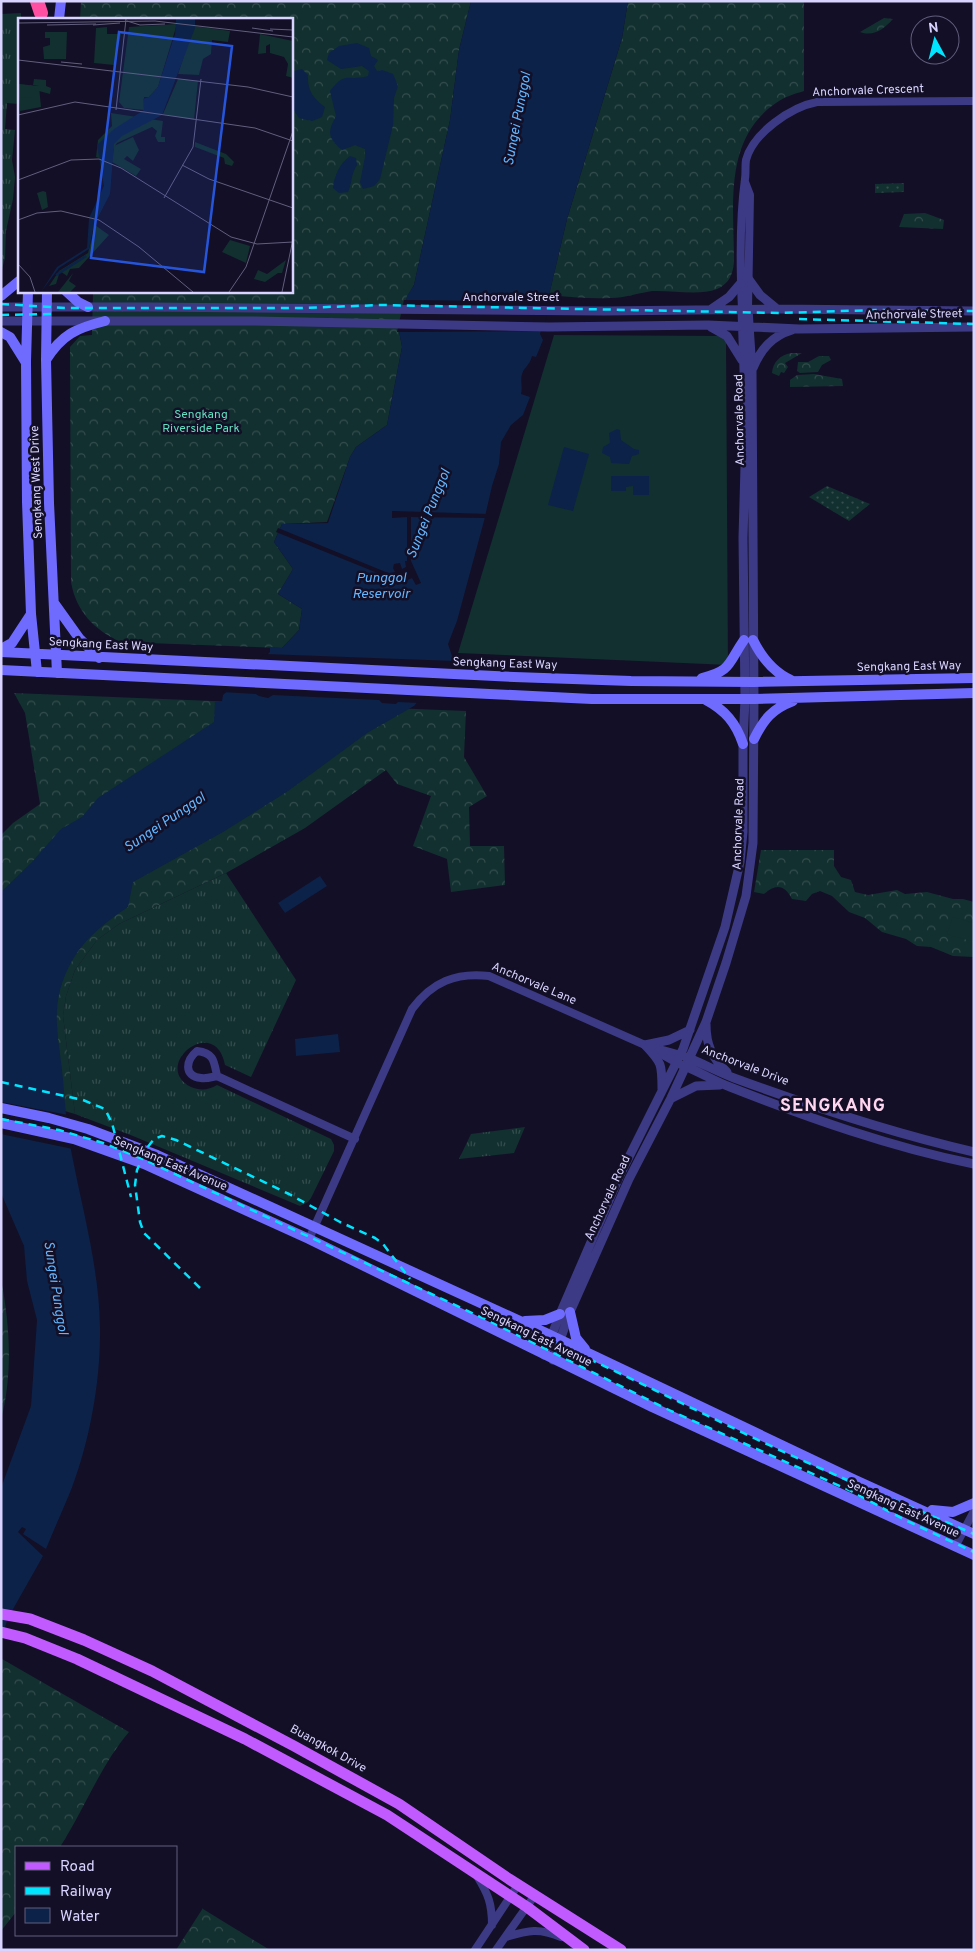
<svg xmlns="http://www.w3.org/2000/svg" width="975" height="1951" viewBox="0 0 975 1951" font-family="Overpass,sans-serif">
  <defs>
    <pattern id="grass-tufts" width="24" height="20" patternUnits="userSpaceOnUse" patternTransform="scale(1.25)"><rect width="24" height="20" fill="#12302f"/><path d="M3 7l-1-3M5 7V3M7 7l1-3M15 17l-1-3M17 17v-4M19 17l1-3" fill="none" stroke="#344d4e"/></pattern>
    <pattern id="forest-crowns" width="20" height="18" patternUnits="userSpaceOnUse" patternTransform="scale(1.25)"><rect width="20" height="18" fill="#12302f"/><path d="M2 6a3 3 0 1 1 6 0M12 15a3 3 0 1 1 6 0" fill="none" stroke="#344d4e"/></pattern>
    <pattern id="garden-dots" width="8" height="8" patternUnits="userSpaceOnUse" patternTransform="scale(1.25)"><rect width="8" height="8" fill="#12302f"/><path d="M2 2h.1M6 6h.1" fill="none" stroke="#344d4e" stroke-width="1.8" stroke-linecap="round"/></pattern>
  </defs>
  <rect width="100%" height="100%" fill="#130f26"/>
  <path fill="url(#grass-tufts)" d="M21 13V19H19V104L7 103 5 129 15 130 12 160 15 177 13 199 6 231 5 258 1 273V14Z
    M226 873 296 980 251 1077 225 1065C215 1013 150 1066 191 1087 200 1091 209 1090 217 1085L331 1139 334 1145V1151L311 1198 308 1202 300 1206 133 1136 75 1114 63 1016 66 996 75 970 97 940 119 924Z
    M525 1127 514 1153 459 1159 471 1134Z"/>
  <path fill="url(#forest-crowns)" d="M81 1H471L459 50 450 120 414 285 407 297 399 331 402 347 387 425 356 447 350 457 327 522 282 524 274 542 293 569 278 594 302 609 299 630 282 648 121 642C94 630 76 611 71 582L70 347 80 336 92 335 93 293 85 291H291V19H80Z
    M628 1H804V91C794 94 784 97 776 103 723 139 734 206 734 262 733 274 729 284 717 289 699 296 672 290 652 291 638 293 625 298 611 298 590 299 570 297 549 295L567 219 622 38Z
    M884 18 893 19C884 29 874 37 860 32Z
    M925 213 944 220 943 229 899 227 904 214Z
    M791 353H802L785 363 788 367 784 373 781 372 779 376 772 373C773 362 780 355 791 353Z
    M819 356H829L831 360 822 365 818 372 800 373 797 371 798 362H808Z
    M814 374 842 379 843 386 790 387V380L797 375Z
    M14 693 466 711 464 757 487 796 469 807 470 846H504L505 885 451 892 447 859 413 846 431 796 397 784 386 770 305 828 226 873 119 924 97 940 75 970 66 996 63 1016 75 1114 51 1107 1 1099V835L13 823 40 804 25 713Z
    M761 850H834V866L841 877 851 880 855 892 868 895 897 890 905 894 927 892 953 899H963L974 902V957L953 956 931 947 917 946 906 939 882 932 865 918 849 912 832 896 820 891 812 894 806 901 792 899C785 885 776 883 764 894L754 892Z
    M1 1279C10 1326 13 1373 1 1420Z
    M2 1659 129 1732C100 1766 84 1810 60 1847H16V1912L1 1931Z
    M203 1908V1909L270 1950H176Z"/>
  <path fill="url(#garden-dots)" d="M904 183V192L875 193V184Z
    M827 486 870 504 849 521 809 497Z"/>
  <path fill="#12302f" d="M554 335 726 336 728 665 458 653Z
    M953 917 974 923V942L947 934Z"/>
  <path fill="#0c2248" d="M471 1H628L622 38 567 219 540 334 543 340 536 357 532 356C530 365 525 366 522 374 520 381 523 386 521 394L530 397 523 415 511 425 501 442 499 464 492 486 484 521 457 621 448 644 453 659 414 706 367 733 288 791 223 832 133 882 128 907C107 921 86 937 73 959 47 1004 59 1034 63 1080 65 1106 67 1130 72 1155 83 1212 99 1268 100 1327 101 1379 90 1441 71 1490 63 1510 54 1529 46 1549L23 1534 26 1529 22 1527 18 1532 43 1556 8 1618 1 1639V1488L31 1406 37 1320 27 1281 24 1246 1 1193V892L32 862 61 829 82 817 98 798 214 722 215 702 222 701 223 695 270 652V647L282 648 299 630 302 609 278 594 293 569 274 542 282 524 328 523 350 457 356 447 387 425 402 347 399 331 407 296 414 285 450 120 459 50Z
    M357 43 369 48 371 56 378 60 374 66 377 71 382 70 393 74 398 86 394 98 393 125 380 179 374 186 363 189 360 182 365 157V149L355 145 342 150C328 138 327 133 336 116L330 91C346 70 347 82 368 76L369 71 362 66 341 69 327 60 329 53 339 46Z
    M302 69 308 75C307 90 313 98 325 107L322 117 312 121 299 118 291 106V75L294 71Z
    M350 156 356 158 357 165C350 176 353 181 348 192L339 193 333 188C334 176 340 163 350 156Z
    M617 429 620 430 621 440 634 449 639 450V454L632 456 629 464 611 463 610 457 602 453 603 447 610 443 609 433Z
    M564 447 589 454 573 511 548 505Z
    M611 476H649V495H633V486L626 487V491H611Z
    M320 876 327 886 285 913 278 903Z
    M338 1034 340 1052 296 1056 295 1039Z"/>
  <path fill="#130f26" d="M404 300 495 301 550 302 543 331 397 332Z
    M392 511 488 514V518L411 517V561L421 583 416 585 412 578 397 585 395 580 276 532 278 528 393 575 392 573 395 572 393 568 394 564 400 563 402 569 406 567 405 561H407V517L392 518Z
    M265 654 454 661 420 703 398 702 396 704 382 703 379 700 273 695 268 698 259 696 256 694 222 692Z
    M1 1102 68 1115 73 1149 1 1134Z"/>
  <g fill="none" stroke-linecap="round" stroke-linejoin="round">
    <path stroke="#3d3a85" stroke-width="8" d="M745 182 750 195 748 309
      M742 309C740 266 739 222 745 179 746 173 745 166 746 160 753 133 791 107 817 102L974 101
      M652 1047 681 1055
      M197 1051C214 1053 214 1061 217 1076 212 1077 206 1079 201 1078 183 1076 186 1060 197 1051Z
      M217 1076 355 1139
      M309 1239 412 1009C432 982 456 972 489 976L645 1045 677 1063
      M955 1547 974 1511
      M477 1876C488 1894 492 1903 492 1925
      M506 1937C529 1930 539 1928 561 1937
      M475 1950 518 1885
      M496 1950 535 1895"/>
    <path stroke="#3d3a85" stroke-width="9" d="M747 277 760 295 777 309
      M1 307H150L604 311 777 309 974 311
      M710 310 729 297 741 283
      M1 321H255L549 327 708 325 799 329 974 327
      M711 327 727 336 742 360
      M753 368C761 349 772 336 792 330
      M706 1024C706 1045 712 1058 727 1072
      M645 1045C662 1063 662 1064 662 1089
      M645 1045 669 1040 690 1030
      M686 1057C702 1063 718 1072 734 1078 813 1107 892 1133 974 1152
      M682 1065C698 1071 714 1081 730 1087 809 1118 890 1147 974 1164
      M672 1098 696 1086 720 1085
      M544 1355 560 1314 620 1175 683 1049 725 927 740 862 743 832V744L745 699 743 538 746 431 742 309
      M553 1360 570 1312 629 1179 671 1098 706 1022 726 963 746 896 753 843 754 699 752 371 748 309"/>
    <path stroke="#6f6bff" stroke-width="10" d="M59 19 61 1
      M28 291 26 361 27 502 31 614 37 672
      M47 291 46 360 49 503 57 673
      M66 291 78 302 88 307
      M1 296 19 281
      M1 332 10 337 25 361
      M46 360C62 334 77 328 105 321
      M54 603 79 638 99 658
      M753 640C762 658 773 672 791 680
      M1 649 12 643 31 614
      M1 652 514 677 631 681 753 682 974 678
      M1 670 592 699H754L974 693
      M702 678C732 671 728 663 744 640
      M706 700C725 710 736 723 743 744
      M754 739C764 719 772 709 793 701
      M1 1108 49 1118 88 1129 157 1155 544 1332 853 1479 974 1534
      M1 1123 74 1139 144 1164 309 1239 652 1407 974 1555
      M570 1312 576 1338 585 1349
      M525 1321 545 1320 560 1314
      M932 1510 953 1512 974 1503"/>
    <path stroke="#c25bff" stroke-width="11" d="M1 1614 30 1619 84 1640 152 1671 294 1746 399 1804 509 1879 621 1950
      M1 1632 25 1638 77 1659 245 1739 387 1815 527 1907 584 1950"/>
    <path stroke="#ff4fa3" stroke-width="14" d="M37 1 41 13"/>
    <path stroke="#00e5ff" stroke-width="2.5" stroke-dasharray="8 6" stroke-linecap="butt" d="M1 304 66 308H300L382 305 779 313 877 310 974 311
      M1 315 56 314
      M799 319 974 324
      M1 1082 83 1100 105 1109 112 1123 131 1197
      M1 1119 59 1130 103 1143 145 1160 487 1320 671 1411 849 1490 905 1520 974 1552
      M200 1288 144 1233 140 1222 135 1185 137 1170 147 1148 154 1139 162 1136 176 1140 289 1194 340 1222 375 1238 383 1244 410 1279
      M499 1319C585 1355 668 1397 752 1437 825 1472 900 1502 974 1534"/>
  </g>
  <g text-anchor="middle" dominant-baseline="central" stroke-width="5" stroke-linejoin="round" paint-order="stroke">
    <g font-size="12" fill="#d9d4ff" stroke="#130f26">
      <text transform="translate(868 91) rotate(-2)">Anchorvale Crescent</text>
      <text x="511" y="298">Anchorvale Street</text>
      <text transform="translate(914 315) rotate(-1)">Anchorvale Street</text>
      <text transform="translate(740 420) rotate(-91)">Anchorvale Road</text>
      <text transform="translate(37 482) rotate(-92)">Sengkang West Drive</text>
      <text transform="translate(101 645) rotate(3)">Sengkang East Way</text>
      <text transform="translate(505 664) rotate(2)">Sengkang East Way</text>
      <text transform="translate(909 667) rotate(-1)">Sengkang East Way</text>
      <text transform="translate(739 824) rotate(-88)">Anchorvale Road</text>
      <text transform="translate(534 984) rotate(23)">Anchorvale Lane</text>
      <text transform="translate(745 1066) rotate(21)">Anchorvale Drive</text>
      <text transform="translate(170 1164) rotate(23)">Sengkang East Avenue</text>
      <text transform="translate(608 1198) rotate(-65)">Anchorvale Road</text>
      <text transform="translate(536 1337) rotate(26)">Sengkang East Avenue</text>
      <text transform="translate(903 1509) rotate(25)">Sengkang East Avenue</text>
      <text transform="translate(328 1749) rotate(29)">Buangkok Drive</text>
    </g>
    <g font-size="12" fill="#5fe0c0" stroke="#130f26">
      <text x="201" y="415">Sengkang<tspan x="201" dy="14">Riverside Park</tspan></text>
    </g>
    <g font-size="14" font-style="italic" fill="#62b6ff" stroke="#130f26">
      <text transform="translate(518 119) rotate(-79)">Sungei Punggol</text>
      <text transform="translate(429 514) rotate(-68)">Sungei Punggol</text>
      <text x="381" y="578">Punggol<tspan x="381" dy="16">Reservoir</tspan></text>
      <text transform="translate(165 823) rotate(-34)">Sungei Punggol</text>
      <text transform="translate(55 1288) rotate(81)">Sungei Punggol</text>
    </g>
    <g font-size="18" font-weight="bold" letter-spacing="1" fill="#ffd6f0" stroke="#130f26">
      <text x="833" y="1106">SENGKANG</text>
    </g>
  </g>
  <g transform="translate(18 18)">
    <rect width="275" height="275" fill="#130f26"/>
    <path d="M89 9V16H103L96 47 76 45 78 10ZM27 14H49L48 41H26L25 29 32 27V20H27ZM242 16 275 23V60L268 58 270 46 266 39 252 35V26L248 28V35L240 36ZM0 66 21 68 23 89 2 93ZM115 119 121 132 115 143 109 138 106 141 123 151 118 158 94 144 96 128ZM212 222 232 228 228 245 204 234Z" fill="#12302f"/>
    <path d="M159 6 140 69 131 79H126V92L106 90 101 84 111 9ZM176 8 212 13 210 24 194 22 193 36 185 41 181 57 160 56ZM16 61 28 62V68L33 70 32 76 21 73V68L15 67ZM93 95 145 103 143 119H147V124H140L137 118 139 113 134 109 99 125 94 133V144L78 139 80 122 94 108ZM177 124 208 136 216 144 214 148 207 146 206 140 177 129ZM25 173 28 174 30 189 24 192 19 175ZM77 207 91 217 61 250 52 251 49 258 42 253 38 266 31 268 41 253 70 235ZM268 242 264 255H260L247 264 236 261 240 252 249 256ZM55 255 51 263 58 268 52 274H40Z" fill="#12302f"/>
    <path d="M160 61 180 63 176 102 145 96ZM0 66 16 68 15 80 0 79Z" fill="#12302f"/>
    <path d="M158 1H177V10L144 97 104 118 96 126 92 176 76 207 71 231 41 250 23 274 39 249 69 230 71 200 86 168 79 127 96 111 126 92 125 81 131 79 140 69 157 16Z" fill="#0c2248"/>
    <path fill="none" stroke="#0c2248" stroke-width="2.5" d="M38 257 68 238"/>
    <path fill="none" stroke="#625e7d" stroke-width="1" d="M109 3 122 7 147 6M0 5 137 3 275 19M29 7 78 6M75 7 102 5M234 10 255 13M252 11 275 12M0 42 230 69 275 79M43 44 64 46M98 92 108 1M0 97 57 84 237 110 275 123M0 134V96M164 147 191 161 275 190M0 162 53 142 81 141 103 150 213 219 239 226 275 224M146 180 175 129 183 61M0 202 19 195 43 193 81 202 121 229 175 274M0 246 12 259 17 274M211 274 228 249 275 113M264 274 275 221"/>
    <path fill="#2655da" fill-opacity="0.15" stroke="#2655da" stroke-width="2.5" d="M101 14 214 28 186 254 73 240Z"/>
    <rect width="275" height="275" fill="none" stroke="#d9d4ff" stroke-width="2.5"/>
  </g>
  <rect width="975" height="1951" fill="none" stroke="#d9d4ff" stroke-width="5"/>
  <rect x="15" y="1846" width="162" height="90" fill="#130f26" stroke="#625e7d"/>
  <rect x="25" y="1862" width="25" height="8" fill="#c25bff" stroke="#625e7d"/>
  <text x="60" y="1871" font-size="15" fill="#d9d4ff">Road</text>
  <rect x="25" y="1887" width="25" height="8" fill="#00e5ff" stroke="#625e7d"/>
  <text x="60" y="1896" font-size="15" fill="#d9d4ff">Railway</text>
  <rect x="25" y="1908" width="25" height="15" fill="#0c2248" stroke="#625e7d"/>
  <text x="60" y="1921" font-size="15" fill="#d9d4ff">Water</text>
  <g transform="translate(935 40) rotate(353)"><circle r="24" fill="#130f26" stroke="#625e7d"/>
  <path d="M0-4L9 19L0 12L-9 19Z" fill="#00e5ff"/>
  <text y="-8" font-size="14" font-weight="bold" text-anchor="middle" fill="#d9d4ff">N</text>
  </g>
</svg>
